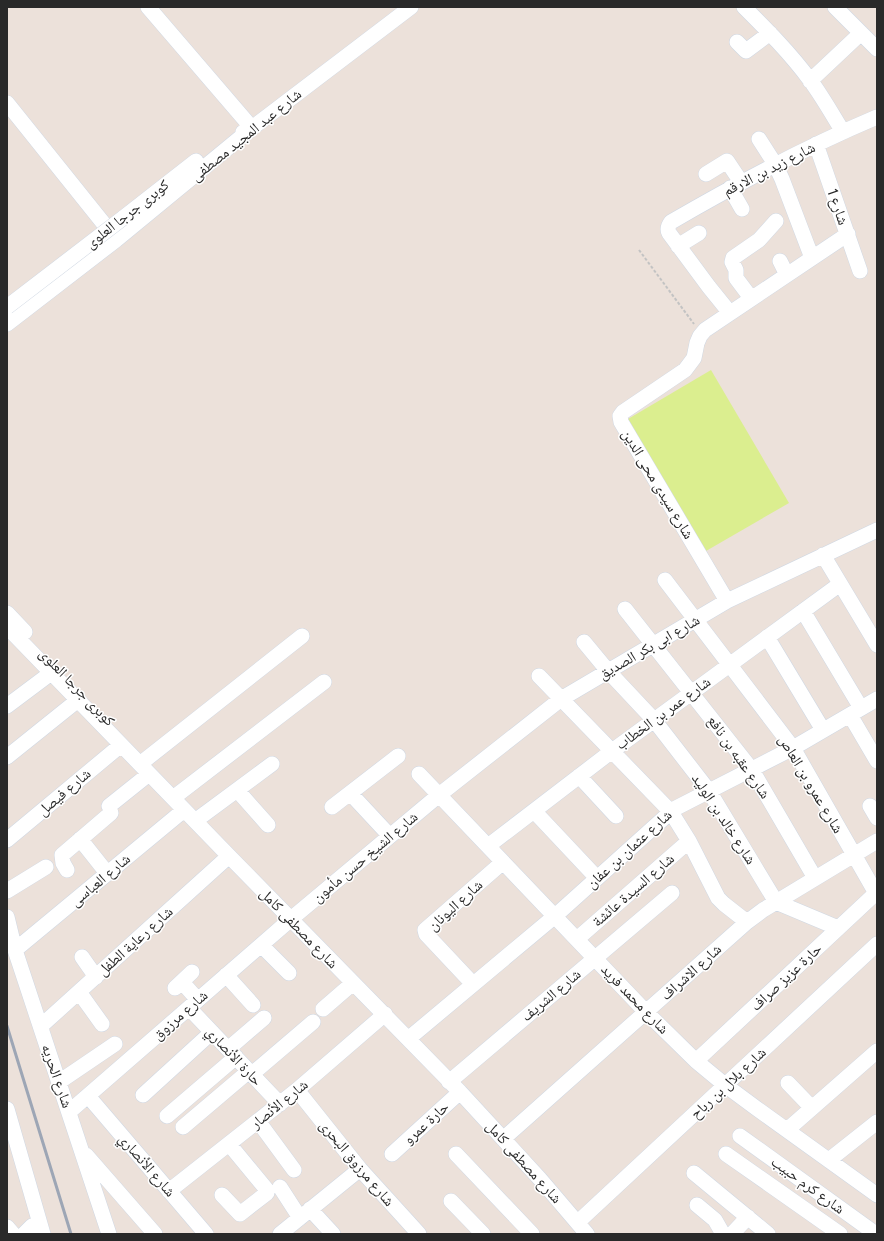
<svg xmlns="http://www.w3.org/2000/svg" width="884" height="1241" viewBox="0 0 884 1241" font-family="Cabin,'Noto Naskh Arabic',sans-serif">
  <rect width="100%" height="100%" fill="#ece1da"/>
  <path fill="#dbee8f" d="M711 370 789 503 706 551 628 419Z"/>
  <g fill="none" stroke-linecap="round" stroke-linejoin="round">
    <defs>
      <path id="minor" d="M148 7 252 128 243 132
        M744 7C767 30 790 53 810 80 822 96 832 114 843 132
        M835 7 877 49
        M737 42 746 51 770 33
        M810 81 861 33
        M7 103 116 239
        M759 139 775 164 782 179 812 258
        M816 144 860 271
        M706 174 727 161 741 182
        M730 188 742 209
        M123 218 196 161
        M678 246 699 233
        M780 261 787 275
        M751 298 736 278V270L732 262 733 258 759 240 776 221
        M730 313 709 287 669 233C667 229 668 226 671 222 738 183 806 147 877 117
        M7 324 116 240 252 128 411 7
        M823 555 877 645
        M665 580 793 748 877 895
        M727 601 621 422 620 416 623 412 685 370 694 358 697 343 700 336 705 330 848 234
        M625 609 752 770 815 878
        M803 611 861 708
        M7 613 25 632
        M7 627 229 856 460 1092 540 1179 587 1234
        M767 637 823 730
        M584 642 608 671 654 720 709 791 776 902 838 928
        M539 676 671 812 689 841 718 898 724 904 747 922
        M7 706 51 673
        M850 715 877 761
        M7 757 78 700
        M140 764 302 636
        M419 774 646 1012 696 1061 725 1085 756 1108 877 1195
        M579 776 616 816
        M237 790 268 825
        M350 793 390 836
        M173 798 324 682
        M109 806 149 774
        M870 806 877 818
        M332 807 398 756
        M534 811 597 878
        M195 821 272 764
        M80 839 107 873
        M7 840 121 745
        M488 846 612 751 840 584
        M67 870 63 863 62 855 111 813
        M7 891 46 867
        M7 917 15 950 109 1234
        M577 939 689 841
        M261 945 289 973
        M15 950 184 810
        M82 957 96 977
        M226 975 253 1005
        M182 982 198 1000
        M473 984 426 934 425 930 503 862
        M175 988 192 972
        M79 992 102 1024
        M189 1008 280 1104
        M323 1009 353 983
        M41 1026 229 856
        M408 1039 555 916 674 809 793 748 877 699
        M228 1049 264 1018
        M696 1061 876 893
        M252 1074 313 1022
        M59 1082 115 1044
        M449 1082 672 893
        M788 1083 812 1108
        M297 1090 360 1169 419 1234
        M143 1095 212 1032
        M88 1096 206 1234
        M7 1109 43 1234
        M69 1112 291 919 439 795 561 699 727 601 877 530
        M167 1116 236 1057
        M258 1121 294 1170
        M183 1127 249 1071
        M787 1130 877 1051
        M740 1136 876 1234
        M503 1139 747 922 763 910 877 841
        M392 1154 460 1092
        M456 1154 532 1234
        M726 1154 840 1234
        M86 1155 155 1234
        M829 1160 877 1122
        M694 1173 768 1234
        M280 1187 300 1218
        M169 1191 297 1090 385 1014
        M222 1195 240 1214 267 1193V1190L229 1144
        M451 1201 483 1234
        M697 1205 715 1220 723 1234
        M310 1209 333 1234
        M578 1222 877 944
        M7 1227 13 1234
        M24 1234 32 1226
        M280 1234 360 1169
        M732 1234 748 1217"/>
    </defs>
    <use href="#minor" stroke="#d0d8e3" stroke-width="16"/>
    <path stroke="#c3c3c3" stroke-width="2" stroke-dasharray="3 2" stroke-linecap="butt" d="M639 250 694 324"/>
    <use href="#minor" stroke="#fff" stroke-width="15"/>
    <path stroke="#9da6b5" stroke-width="3" d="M7 1026 71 1234"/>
    <defs>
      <path id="minor-bridge" d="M7 307 123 218"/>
    </defs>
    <use href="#minor-bridge" stroke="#d0d8e3" stroke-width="16" stroke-linecap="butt"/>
    <use href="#minor-bridge" stroke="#fff" stroke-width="15"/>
  </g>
  <g text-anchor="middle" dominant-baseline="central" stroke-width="3" stroke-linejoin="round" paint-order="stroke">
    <g font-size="15" fill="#292929" stroke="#fff">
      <text transform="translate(246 135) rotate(-39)">شارع عبد المجيد مصطفى</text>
      <text transform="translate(769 169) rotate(-27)">شارع زيد بن الارقم</text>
      <text transform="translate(838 207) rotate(71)">شارع 1</text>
      <text transform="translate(127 214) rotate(-38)">كوبرى جرجا العلوى</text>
      <text transform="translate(658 484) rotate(59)">شارع سيدى محى الدين</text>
      <text transform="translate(649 647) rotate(-30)">شارع ابى بكر الصديق</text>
      <text transform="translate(77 687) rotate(46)">كوبرى جرجا العلوى</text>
      <text transform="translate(663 713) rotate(-36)">شارع عمر بن الخطاب</text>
      <text transform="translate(739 757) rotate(55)">شارع عقبه بن نافع</text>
      <text transform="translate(811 784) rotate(59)">شارع عمرو بن العاص</text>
      <text transform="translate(64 792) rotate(-40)">شارع فيصل</text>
      <text transform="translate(724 819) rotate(57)">شارع خالد بن الوليد</text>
      <text transform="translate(629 849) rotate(-42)">شارع عثمان بن عفان</text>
      <text transform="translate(365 857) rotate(-40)">شارع الشيخ حسن مأمون</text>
      <text transform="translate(100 880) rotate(-40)">شارع العباسى</text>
      <text transform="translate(633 890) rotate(-41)">شارع السيدة عائشة</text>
      <text transform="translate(455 905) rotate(-42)">شارع اليونان</text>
      <text transform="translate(299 928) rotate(46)">شارع مصطفى كامل</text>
      <text transform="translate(135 941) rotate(-42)">شارع رعاية الطفل</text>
      <text transform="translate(691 972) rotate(-42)">شارع الاشراف</text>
      <text transform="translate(786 977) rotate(-43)">حارة عزيز صراف</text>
      <text transform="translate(551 995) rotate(-40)">شارع الشريف</text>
      <text transform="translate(635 999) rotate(46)">شارع محمد فريد</text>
      <text transform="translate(180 1015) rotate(-41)">شارع مرزوق</text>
      <text transform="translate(234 1056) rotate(47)">حارة الأنصاري</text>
      <text transform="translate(57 1076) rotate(71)">شارع الحريه</text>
      <text transform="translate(728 1083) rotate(-43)">شارع بلال بن رباح</text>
      <text transform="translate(279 1104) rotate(-39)">شارع الأنصار</text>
      <text transform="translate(426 1123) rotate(-42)">حارة عمرو</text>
      <text transform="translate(524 1162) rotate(48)">شارع مصطفى كامل</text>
      <text transform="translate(357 1163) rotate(50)">شارع مرزوق البحرى</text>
      <text transform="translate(147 1165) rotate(49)">شارع الأنصاري</text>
      <text transform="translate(808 1185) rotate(36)">شارع كرم حبيب</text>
    </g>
  </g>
  <rect width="884" height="1241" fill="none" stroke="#292929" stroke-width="16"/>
</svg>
